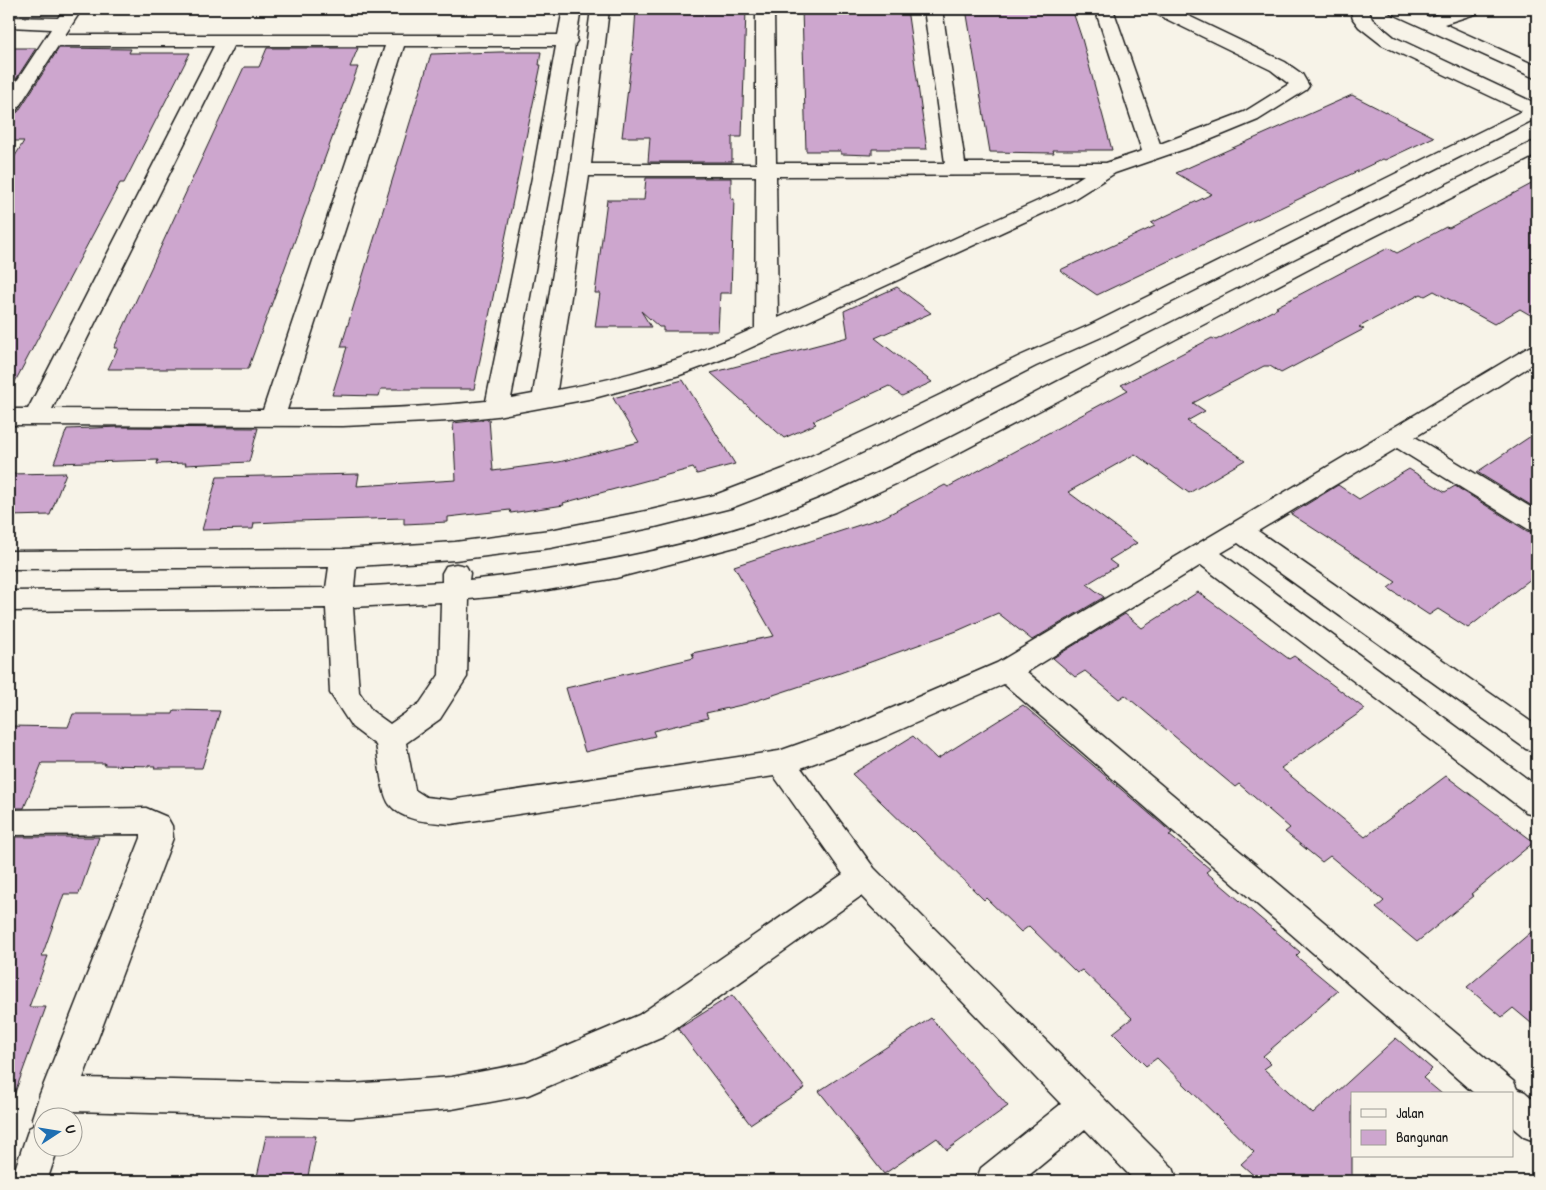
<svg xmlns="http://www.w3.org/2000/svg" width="1546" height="1190" viewBox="0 0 1546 1190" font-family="'Patrick Hand',sans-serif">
  <rect width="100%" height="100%" fill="#f7f3e8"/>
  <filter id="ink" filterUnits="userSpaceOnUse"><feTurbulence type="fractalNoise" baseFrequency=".02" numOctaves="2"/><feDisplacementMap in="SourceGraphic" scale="10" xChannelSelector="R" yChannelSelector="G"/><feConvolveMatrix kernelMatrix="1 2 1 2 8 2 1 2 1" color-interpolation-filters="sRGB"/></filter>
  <g filter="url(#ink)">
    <path fill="#cda6ce" stroke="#1c1c1c" d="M636 9H746L742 137H732V162H648L650 137H622L634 39Z
      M802 9H907L927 149H872V155L841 154V151H806Z
      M966 9H1072L1082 39 1112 150H1053L1054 153 990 152Z
      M9 48H36L9 90Z
      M59 48 131 49 129 53H190L124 183H120L9 393V166L24 141H9V115L18 112Z
      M267 48H358L350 67H358L248 369H108L118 348H114L244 67H259Z
      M500 52H541L539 65H541L474 389H381L379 396 332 395 347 347H341L431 54Z
      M1352 95 1434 137 1385 160 1383 159 1097 295 1060 270 1155 226 1151 223 1212 194 1176 173Z
      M646 178H731V199H734L731 293H720L718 331H663V327H659L641 311 651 327H595L600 293H595L607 200H644Z
      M1537 181V319L1520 309 1494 324 1434 291 1425 296 1421 294 1359 327 1364 329 1281 373 1270 366H1264L1193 403 1205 411 1187 421 1245 460 1189 493 1135 454 1068 492 1137 543 1109 560 1117 566 1087 584 1104 597 1032 640 998 613 957 631 840 673 746 704 706 713 708 718 653 731 655 736 585 752 566 688 694 658 692 653 774 636 734 566 884 517 945 485 948 487 1128 390 1121 385 1212 338 1216 340 1278 308 1276 307 1388 248 1397 253 1446 227 1449 228Z
      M897 287 931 313 875 338 932 382 902 396 889 386 813 421 816 424 784 438 711 373 848 337 844 311Z
      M683 380 735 464 697 474 693 468 563 503 564 505 511 513 510 510 448 517V522L404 524V518L297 521 254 523 253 529 202 530 217 477 359 474 357 486 456 480 453 423 489 419 493 471 559 462 639 442 613 398Z
      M120 427 258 428 249 462 185 465 186 463 157 464 158 460 54 463 67 429Z
      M1537 432V509L1477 472Z
      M1409 469 1445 492 1455 486 1527 531 1537 534V574L1468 628 1438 609 1429 615 1388 588 1396 582 1291 514 1338 485 1359 499Z
      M66 473 50 515 9 516V474Z
      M1198 592 1289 659 1294 656 1365 709 1281 768 1365 837 1446 776 1534 842 1471 894 1474 896 1417 942 1376 908 1384 901 1330 856 1322 862 1285 832 1290 828 1239 784 1235 787 1125 695 1119 699 1085 671 1075 677 1053 658 1125 614 1142 628Z
      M1023 705 1172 833 1169 835 1210 869 1206 872 1300 952 1296 956 1338 991 1263 1056 1271 1064 1264 1069 1313 1114 1396 1038 1432 1069 1423 1078 1442 1094H1352V1181H1260L1241 1164 1254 1152 1157 1058 1146 1066 1113 1033 1132 1018 1082 970 1077 973 1029 926 1021 932 986 898 984 900 914 831 912 832 852 774 913 736 937 759Z
      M174 710 220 711 202 768H154L155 766 104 765 105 763H42L24 808H9V726L68 727 73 714H173Z
      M9 837H99L79 894H64L42 956H48L29 1007H46L13 1098 9 1097Z
      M1537 927V1028L1513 1008 1502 1017 1467 987Z
      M732 995 805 1088 750 1124 678 1029Z
      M931 1018 1008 1106 947 1150 937 1138 884 1174 819 1091Z
      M266 1136H316L307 1181H256Z"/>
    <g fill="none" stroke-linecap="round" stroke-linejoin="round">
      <defs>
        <path id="minor" d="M64 9H82L65 35H558L563 9H581L576 39 577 41 575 44 554 168 511 398 533 394 570 170 591 9H609L591 164H756V9H774L776 163H945L924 9H942L965 163H1106L1142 151 1095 9H1113L1160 144 1244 112 1289 84 1271 70 1154 13 1151 9H1174L1285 62 1302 74 1309 86 1306 90 1258 120 1202 143 1115 173 1072 200 739 353 680 375 594 398 497 416 449 421 343 426 9 425V409H28L214 46H58L16 111 9 113V93L51 29 9 27V17L58 18ZM233 46H385L263 410 52 409ZM404 46H556L534 168 486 401C420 408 354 410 287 410ZM1084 175 1058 192 778 318 776 176ZM589 176H756L755 328C692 357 626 378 557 390Z
          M1350 9H1368L1372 19 1394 37 1537 104V118L1106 335 1036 366 902 434 801 481 731 508 651 528 550 548 455 560 356 566 354 587 442 582V573L446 566 456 564 466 566 470 573 469 580C588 567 708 546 819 499 929 452 1034 393 1141 338 1270 272 1400 207 1530 143L1537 141V155L1315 266 924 471 835 512 739 546 616 578 530 593 469 599 467 677 440 719 406 743 415 790 426 797 451 800 779 751 855 724 997 663 1529 347 1537 345V362L1415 437 1537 511V532L1528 529 1397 448 1258 531 1537 726V752L1526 749 1238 543 1221 553 1537 786V815L1526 812 1201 565 1027 672 1514 1082 1517 1089 1525 1092 1537 1103V1142L1524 1137 1512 1127V1094H1475L1004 684 877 740 801 768 874 868 1173 1168 1178 1181H1135L1085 1129 1022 1181H976L981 1168 1061 1104 861 896 663 1037 528 1095 452 1109 351 1118 71 1111 68 1118H42V1148H58L47 1181H11L29 1128 35 1125 32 1118 40 1094 141 838V834L9 835V810L146 808 167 817 172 826 173 838 83 1078 351 1084 452 1077 526 1063 639 1015 843 874 774 776 451 824C431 822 404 822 390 805 381 794 379 759 376 745L352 727 330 693 326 608 9 611V591L326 588 329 567 9 569V551L343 549 455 542 550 530 651 510 715 495 783 469 884 422 1020 356 1090 325 1522 111 1382 45 1359 27 1353 19ZM441 602 439 675 420 703 390 724 372 711 359 692 353 607Z
          M1388 9H1411L1429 17 1455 9H1481L1478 13 1444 24 1537 66V79L1391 13Z"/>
      </defs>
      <use href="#minor" stroke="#1c1c1c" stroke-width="3"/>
      <use href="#minor" fill="#f7f3e8" fill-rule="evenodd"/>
    </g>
  </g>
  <rect width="1546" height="1190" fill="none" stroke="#f7f3e8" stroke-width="30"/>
  <rect x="15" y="15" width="1516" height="1160" fill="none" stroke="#1c1c1c" stroke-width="2" filter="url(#ink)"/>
  <rect x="1351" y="1092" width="162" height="65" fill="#f7f3e8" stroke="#9f9d96"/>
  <rect x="1361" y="1109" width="25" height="8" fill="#f7f3e8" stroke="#9f9d96"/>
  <text x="1396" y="1118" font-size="15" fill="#1c1c1c">Jalan</text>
  <rect x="1361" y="1130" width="25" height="15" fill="#cda6ce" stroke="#9f9d96"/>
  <text x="1396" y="1142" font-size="15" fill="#1c1c1c">Bangunan</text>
  <g transform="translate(58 1132) rotate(78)"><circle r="24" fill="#f7f3e8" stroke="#9f9d96"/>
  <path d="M0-4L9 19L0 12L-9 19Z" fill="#1f6fb2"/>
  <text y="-8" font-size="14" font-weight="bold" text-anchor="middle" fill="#1c1c1c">U</text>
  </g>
</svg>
